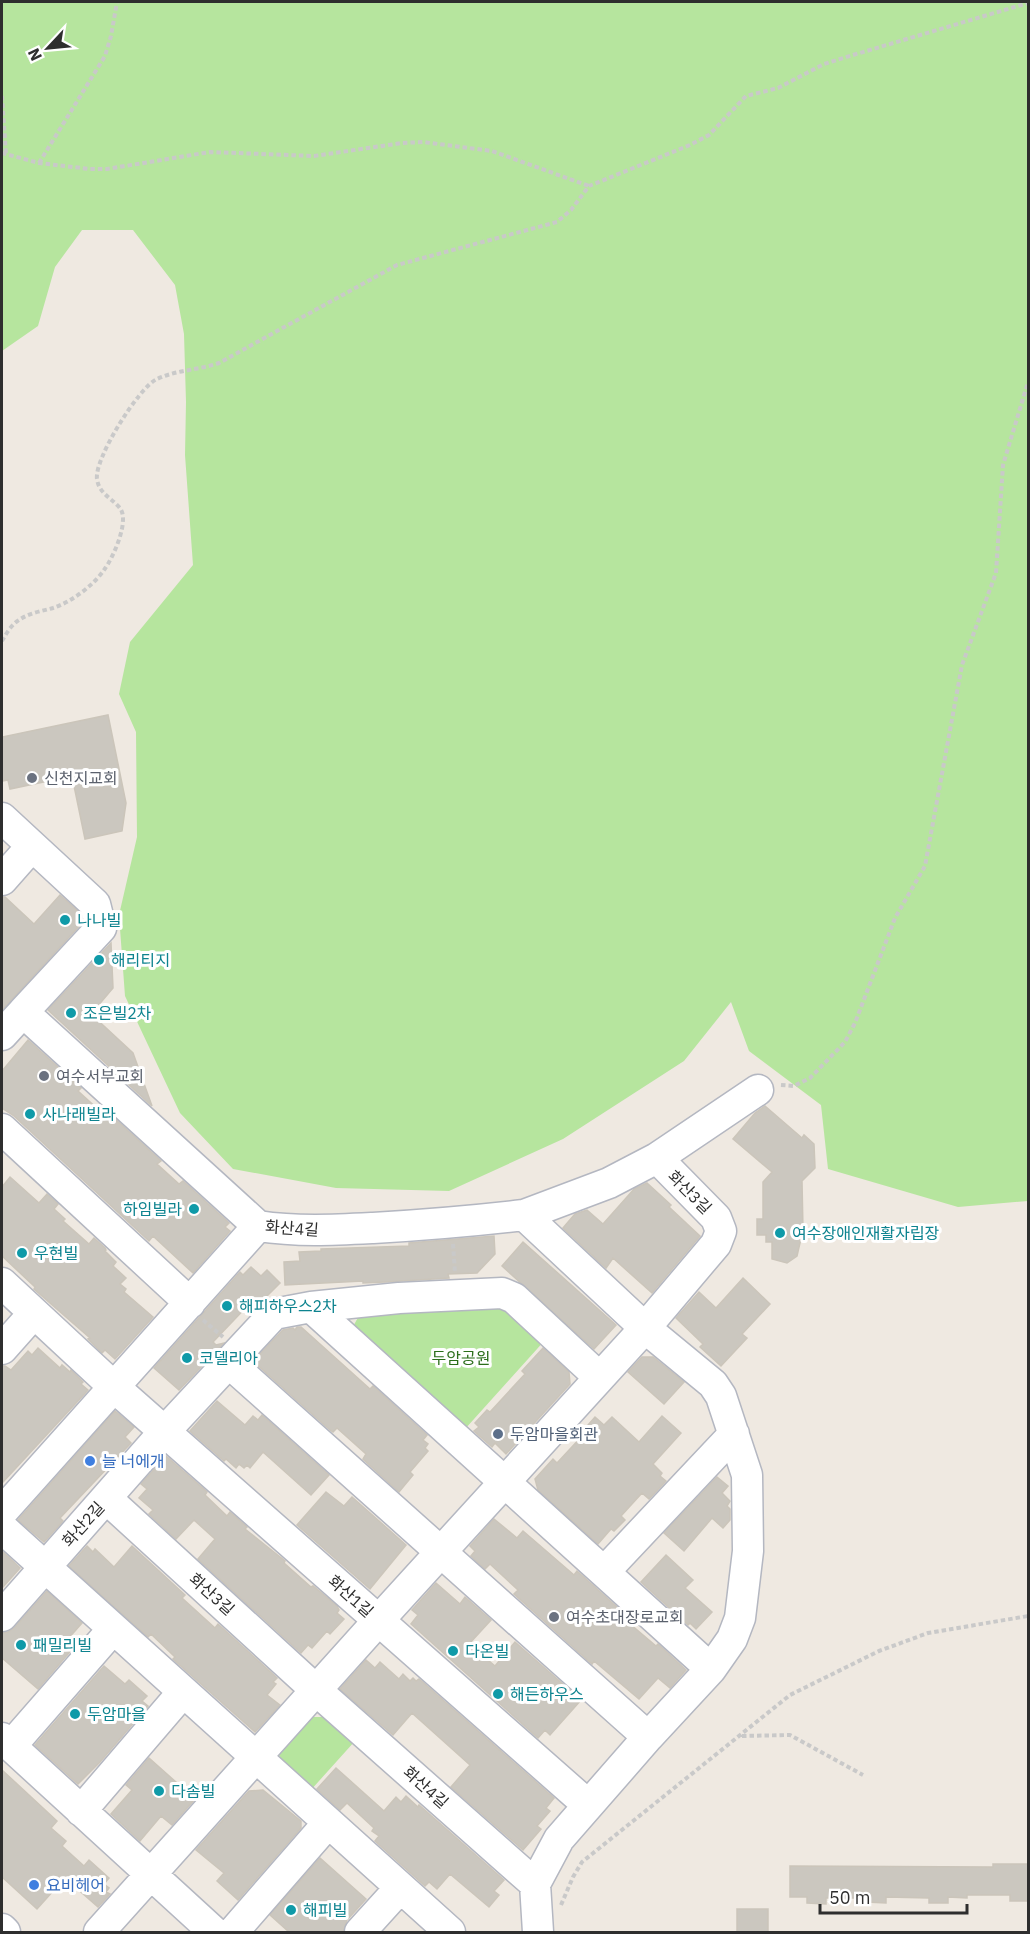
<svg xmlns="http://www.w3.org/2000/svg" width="1030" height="1934" viewBox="0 0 1030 1934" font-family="'IBM Plex Sans','Noto Sans KR',sans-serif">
  <rect width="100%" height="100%" fill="#efe9e1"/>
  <path fill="#b6e59e" d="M2 2H1028V1201L958 1207 828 1169 821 1105 749 1051 731 1002 684 1061 563 1139 449 1191 336 1188 233 1169 180 1113 125 996 119 915 137 837 136 732 119 694 130 642 193 565 185 455 186 402 184 334 175 285 133 230H82L55 267 38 326 2 351Z
    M494 1303 546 1339 465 1429 350 1332 361 1312Z
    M313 1717H328L355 1741 310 1791 284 1767 279 1755Z"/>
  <path fill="#cbc7bf" stroke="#cbc5ba" stroke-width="1.5" d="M108 715 126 803 122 831 85 839 72 776 10 789 8 780 2 781V737Z
    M60 895 80 913 82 923 2 1010V897H5L34 924Z
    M111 943 113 988 91 1014 133 1053 152 1106 48 1010Z
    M28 1040 81 1088 78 1091 111 1121 114 1118 161 1161 157 1164 179 1184 183 1181 229 1223 225 1227 230 1231 193 1273 153 1236 149 1241 14 1116 2 1108V1071Z
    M765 1106 802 1138 804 1135 814 1144 815 1168 802 1181 803 1230 797 1256 787 1263 772 1259V1242H766V1235H757V1219H763V1182L772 1172 733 1139 755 1113Z
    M10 1177 39 1203 47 1194 58 1204 54 1209 65 1219 63 1221 89 1244 94 1238 105 1248 106 1250 105 1251 116 1262 113 1266 126 1278 120 1284 126 1289 124 1292 153 1317 115 1359 105 1350 102 1353 88 1339 90 1338 34 1289 35 1287 2 1256V1187Z
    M647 1183 671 1205 669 1207 700 1236 652 1293 613 1258 606 1268 563 1228 575 1214 587 1210 603 1224 634 1189Z
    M494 1236 495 1254 477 1273 448 1274 449 1278 385 1282 363 1283V1281L285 1285 284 1262 300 1261 299 1252 321 1251V1249L409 1246V1243Z
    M523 1242 616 1325 594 1349 502 1266Z
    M251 1267 261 1276 267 1270 280 1283 258 1305 253 1300 213 1342 216 1345 224 1343 179 1390 154 1368 240 1272 243 1275Z
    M743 1278 770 1304 742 1334 747 1338 721 1366 700 1347 703 1344 676 1318 699 1292 716 1308Z
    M297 1327H301L370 1389 373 1386 427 1435 423 1440 428 1444 425 1448 428 1451 410 1472 413 1475 399 1492 363 1459 366 1454 337 1428 333 1432 330 1430 253 1361 283 1330 293 1328 295 1330Z
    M38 1348 60 1368 62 1365 70 1372 71 1370 83 1382 81 1384 88 1390 2 1483V1366H5L11 1370 28 1351 32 1355Z
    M543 1348 569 1372 570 1384 506 1454 495 1443 492 1447 474 1431 479 1427 475 1423 487 1410 490 1412 525 1374 522 1371Z
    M642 1357H653L684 1382 664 1404 628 1372Z
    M217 1401 245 1425 253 1416 258 1420 262 1415 329 1475 311 1495 263 1452 250 1468 247 1465 244 1468 239 1464 236 1468 226 1459 224 1461 190 1431Z
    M115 1411 134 1427 125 1437 131 1443 60 1518 63 1521 44 1542 18 1520Z
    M662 1416 681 1433 653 1464 662 1473 660 1476 666 1481 649 1499 642 1493 621 1516 625 1520 614 1531 611 1529 598 1544 538 1490 535 1479 553 1459 557 1463 583 1435 581 1433 595 1417 604 1425 612 1417 639 1442Z
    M166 1456 207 1492 205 1495 227 1516 230 1512 247 1527 245 1529 285 1561 284 1563 311 1587 313 1586 337 1606 339 1610 337 1613 344 1619 330 1634 327 1631 312 1648 308 1645 301 1653 198 1559 215 1539 194 1520 176 1539 149 1514 153 1510 139 1498 147 1489 141 1484Z
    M717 1477 728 1486 722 1493 730 1501 727 1506 730 1509V1520L723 1528 712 1518 684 1551 664 1533Z
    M326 1492 344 1506 352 1497 406 1545 370 1589 297 1525Z
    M494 1519 517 1538 523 1531 574 1575 577 1571 619 1609 616 1612 656 1646 658 1644 686 1670 670 1688 658 1678 639 1699 594 1661 592 1664 514 1594 518 1590 490 1564 485 1569 471 1556 475 1551 470 1546Z
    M87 1546 93 1552 95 1549 114 1567 132 1546 185 1595 182 1598 215 1628 218 1624 277 1678 273 1682 276 1684 267 1695 280 1705 255 1732 173 1659 175 1657 151 1634 148 1637 69 1566Z
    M2 1551 20 1568 2 1588Z
    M666 1555 693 1580 685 1588 712 1612 696 1629 690 1623 688 1625 641 1582Z
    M436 1583 460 1604 465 1597 491 1620 469 1644 495 1666 515 1642 581 1700 550 1735 545 1730 538 1738 411 1624 418 1615 412 1610Z
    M47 1591 82 1623 67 1640 74 1647 38 1689 2 1658V1633L8 1632 15 1627Z
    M366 1660 375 1668 380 1662 399 1679 403 1674 410 1681 413 1678 416 1681 419 1679 554 1798 546 1808 550 1811 537 1826 541 1829 523 1850 451 1787 470 1765 412 1713 393 1735 340 1689Z
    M104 1666 125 1684 129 1680 147 1696 142 1701 148 1706 100 1762 78 1784 35 1745Z
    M149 1758 195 1799 172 1825 161 1816 140 1841 111 1814 132 1790 126 1785Z
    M336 1768 384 1811 396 1797 401 1802 406 1796 418 1807 419 1805 504 1880 494 1891 499 1895 489 1907 450 1874 437 1889 429 1882 425 1886 375 1841 379 1836 372 1831 374 1828 347 1803 340 1810 317 1789Z
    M2 1770 57 1821 51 1828 66 1841 62 1846 84 1866 89 1860 109 1878 104 1884 109 1888 106 1892 110 1894 98 1907 66 1879 63 1880 37 1909 2 1877Z
    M263 1790 301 1821V1828L238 1900 217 1881 224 1873 196 1850 249 1791Z
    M320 1858 366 1899 347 1920 343 1932H289L270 1915Z
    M993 1864H1029V1901H1010V1895H967V1898L948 1897V1903H929V1898L886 1897V1903L866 1902V1898H826V1904L807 1903V1897H790V1866L993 1867Z
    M737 1909H768V1932H737Z"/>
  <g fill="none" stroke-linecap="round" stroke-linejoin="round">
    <defs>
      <path id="minor" d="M2 818 95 904 101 928 23 1012 258 1226C297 1232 334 1230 373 1228 423 1225 473 1221 524 1215L645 1328 713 1384 721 1396 747 1475 748 1551 740 1618 732 1639 711 1669 648 1737 559 1839 535 1884 538 1932
        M2 880 32 846
        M2 1035 23 1012
        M2 1129 190 1303
        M524 1215 609 1183 657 1158
        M2 1283 114 1387 588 1805
        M311 1307 711 1669
        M2 1349 34 1313
        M228 1362 648 1737
        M106 1498 317 1691 535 1884
        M2 1512 258 1226
        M2 1528 450 1932
        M604 1572 734 1434
        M2 1616 165 1431 274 1314 311 1307 399 1298 502 1293 514 1298 599 1377
        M2 1738 214 1932
        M11 1746 113 1629
        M81 1811 183 1692
        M2 1929 5 1932
        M99 1932 378 1621 645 1328 716 1244 721 1231 716 1218 657 1158 758 1090
        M233 1932 328 1823
        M360 1932 400 1888"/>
    </defs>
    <use href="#minor" stroke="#b4b7c1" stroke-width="33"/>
    <path stroke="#c9c9c9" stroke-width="4" stroke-dasharray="4.5 3" stroke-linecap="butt" d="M2 96 6 154
      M2 153 39 163 90 169H107L210 152 314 156 402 143 423 142 492 151 589 186
      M39 163 105 56 111 36 117 2
      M2 641C6 634 11 625 19 620 29 613 42 611 53 608 71 602 93 586 104 570 113 558 131 519 119 507 110 497 99 493 97 479 94 459 139 387 157 379 176 370 199 370 219 363L397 265 557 222 571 210 589 186 690 145 709 135 746 96 778 88 824 64 853 55 1028 3
      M781 1085 794 1086 810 1078 845 1042 855 1023 895 918 925 866 962 665 996 573 1003 465 1028 382
      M453 1244 455 1273
      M203 1320 223 1337
      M742 1736 790 1735 863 1775
      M561 1905 573 1877 582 1862 790 1695 879 1651 928 1633 1028 1616"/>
    <use href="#minor" stroke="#fff" stroke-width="30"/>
  </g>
  <g fill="#6b7280" stroke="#fff" stroke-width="2">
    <circle cx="32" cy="778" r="6"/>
    <circle cx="44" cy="1076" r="6"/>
    <circle cx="554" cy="1617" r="6"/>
  </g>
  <g fill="#0f9aa8" stroke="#fff" stroke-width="2">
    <circle cx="65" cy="920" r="6"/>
    <circle cx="99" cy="960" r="6"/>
    <circle cx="71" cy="1013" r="6"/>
    <circle cx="30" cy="1114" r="6"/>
    <circle cx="194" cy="1209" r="6"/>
    <circle cx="780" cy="1233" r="6"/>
    <circle cx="22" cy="1253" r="6"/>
    <circle cx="227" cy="1306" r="6"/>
    <circle cx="187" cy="1358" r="6"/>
    <circle cx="21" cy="1645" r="6"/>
    <circle cx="453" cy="1651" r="6"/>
    <circle cx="498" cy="1694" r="6"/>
    <circle cx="75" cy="1714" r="6"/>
    <circle cx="159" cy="1791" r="6"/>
    <circle cx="291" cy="1910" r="6"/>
  </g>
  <circle fill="#5c6f8a" stroke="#fff" stroke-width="2" cx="498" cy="1434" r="6"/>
  <g fill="#3f7fe0" stroke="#fff" stroke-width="2">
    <circle cx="90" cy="1461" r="6"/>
    <circle cx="34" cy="1885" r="6"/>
  </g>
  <g text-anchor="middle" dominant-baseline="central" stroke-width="6" stroke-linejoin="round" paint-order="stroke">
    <g font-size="16" fill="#5b616d" stroke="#fff" text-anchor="start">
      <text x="44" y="778">신천지교회</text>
      <text x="56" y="1076">여수서부교회</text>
      <text x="566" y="1617">여수초대장로교회</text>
    </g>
    <g font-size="16" fill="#0d838f" stroke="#fff" text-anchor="start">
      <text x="77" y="920">나나빌</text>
      <text x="111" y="960">해리티지</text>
      <text x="83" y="1013">조은빌2차</text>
      <text x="42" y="1114">사나래빌라</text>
      <text x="182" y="1209" text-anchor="end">하임빌라</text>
      <text x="792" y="1233">여수장애인재활자립장</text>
      <text x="34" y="1253">우현빌</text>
      <text x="239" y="1306">해피하우스2차</text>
      <text x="199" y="1358">코델리아</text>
      <text x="33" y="1645">패밀리빌</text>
      <text x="465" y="1651">다온빌</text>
      <text x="510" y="1694">해든하우스</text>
      <text x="87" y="1714">두암마을</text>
      <text x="171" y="1791">다솜빌</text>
      <text x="303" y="1910">해피빌</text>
    </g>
    <g font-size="16" fill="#2e2e2e" stroke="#fff">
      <text transform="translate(690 1192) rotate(45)">화산3길</text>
      <text transform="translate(292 1228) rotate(4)">화산4길</text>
      <text transform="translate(83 1524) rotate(-48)">화산2길</text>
      <text transform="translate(212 1594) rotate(42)">화산3길</text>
      <text transform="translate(351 1596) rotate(42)">화산1길</text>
      <text transform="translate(426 1787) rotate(42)">화산4길</text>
    </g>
    <g font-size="16" fill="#2c6e1b" stroke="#fff">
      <text x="461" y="1358">두암공원</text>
    </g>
    <g font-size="16" fill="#4e5e75" stroke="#fff" text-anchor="start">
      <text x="510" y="1434">두암마을회관</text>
    </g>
    <g font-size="16" fill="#366cbe" stroke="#fff" text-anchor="start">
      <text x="102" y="1461">늘 너에개</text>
      <text x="46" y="1885">요비헤어</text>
    </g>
  </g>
  <rect width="1030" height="1934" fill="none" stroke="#2e2e2e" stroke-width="6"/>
  <g transform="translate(48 48) rotate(244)" stroke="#ffffff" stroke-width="4.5" paint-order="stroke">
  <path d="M0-4.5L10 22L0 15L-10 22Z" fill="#2e2e2e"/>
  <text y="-9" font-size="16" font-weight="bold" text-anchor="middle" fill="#2e2e2e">N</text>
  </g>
  <path d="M820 1904v9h147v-9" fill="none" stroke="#2e2e2e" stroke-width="3"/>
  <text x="829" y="1904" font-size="18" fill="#2e2e2e" stroke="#ffffff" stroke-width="4.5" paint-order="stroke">50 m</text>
</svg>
